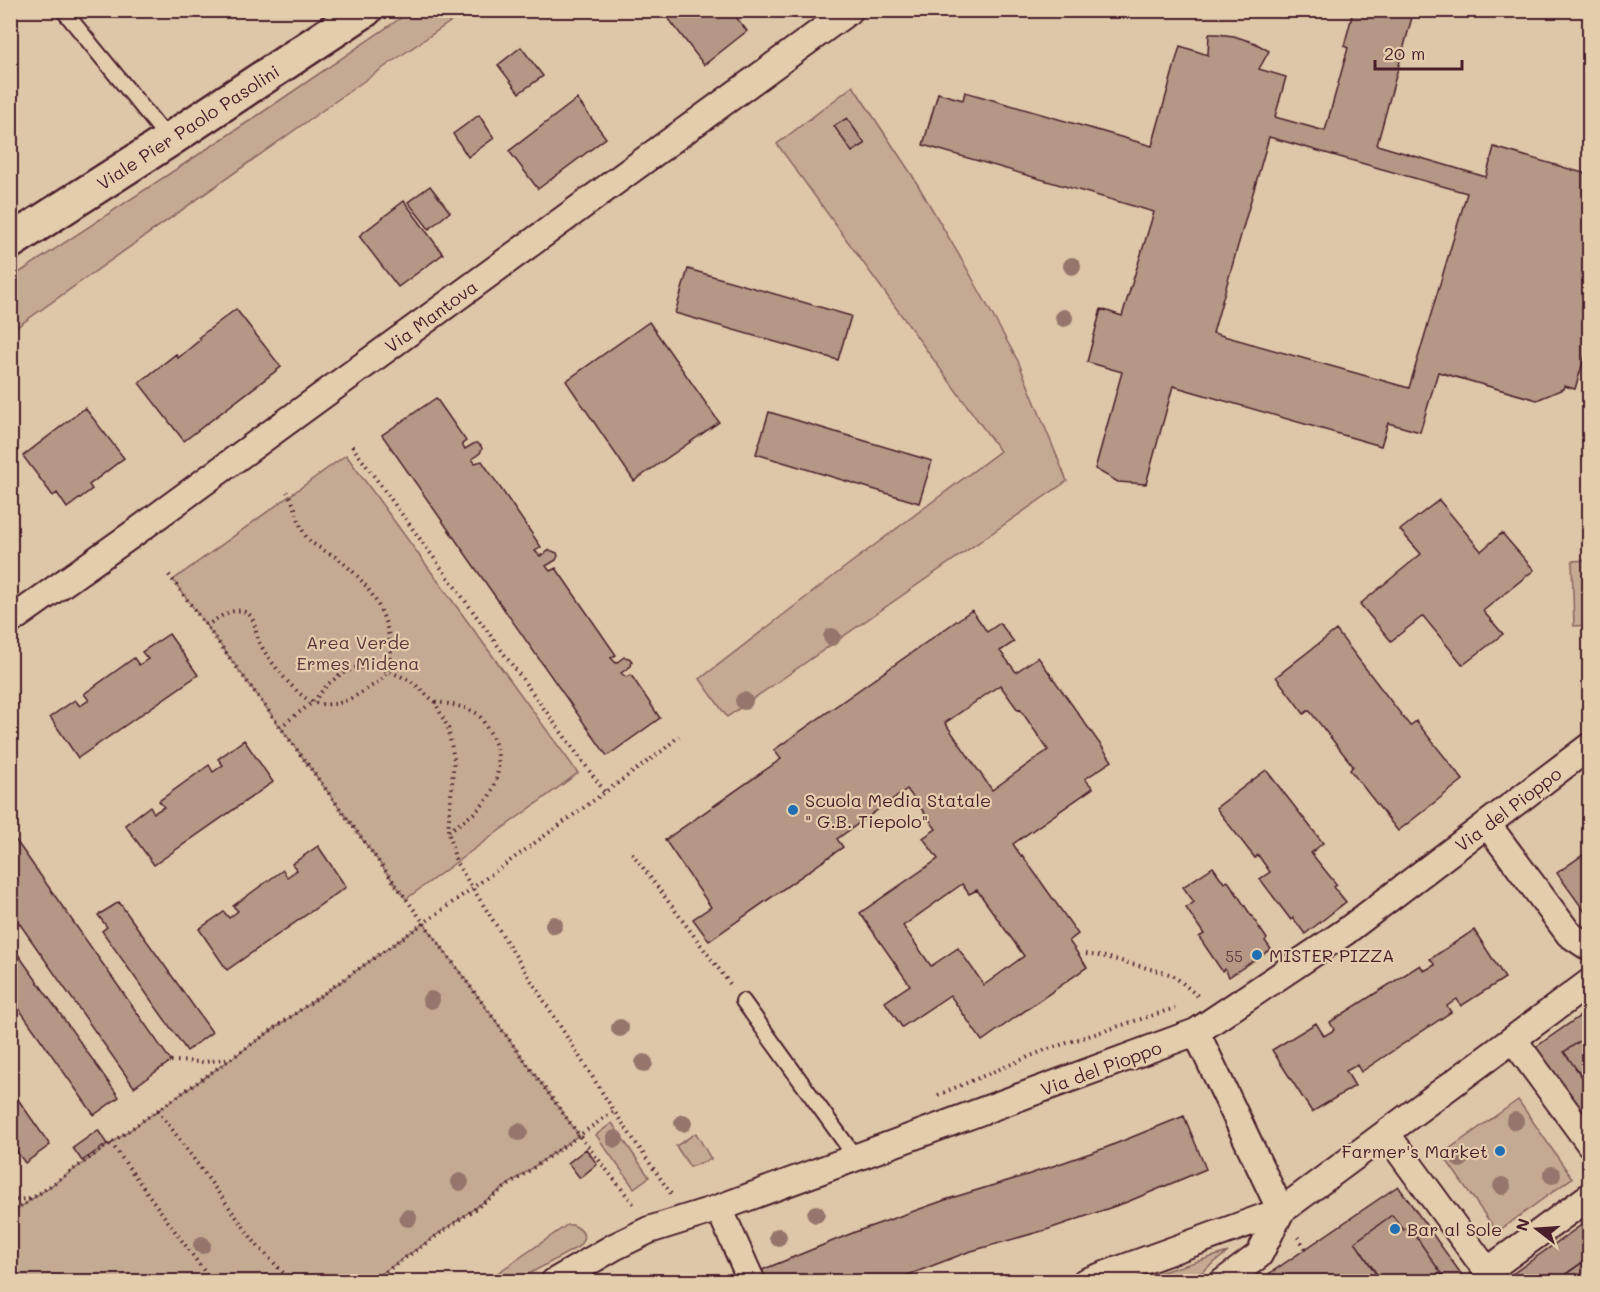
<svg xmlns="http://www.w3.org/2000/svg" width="1600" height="1292" viewBox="0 0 1600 1292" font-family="Mali,sans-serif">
  <rect width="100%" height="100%" fill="#dec6a8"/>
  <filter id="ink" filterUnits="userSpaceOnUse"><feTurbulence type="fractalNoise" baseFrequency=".0167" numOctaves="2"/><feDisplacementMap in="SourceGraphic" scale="12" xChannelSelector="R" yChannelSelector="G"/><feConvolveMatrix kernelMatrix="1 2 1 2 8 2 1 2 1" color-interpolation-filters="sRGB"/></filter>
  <g filter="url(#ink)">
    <path fill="#c5aa93" stroke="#88645f" stroke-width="1.5" d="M411 11H466L364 81 11 331V278L260 114Z
      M853 86 912 175 966 267 1018 361 1067 481 727 717 700 679 844 568 1000 451 777 144Z
      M346 455 578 773 406 899 173 580Z
      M1589 560V625L1574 626 1572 561Z
      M424 923 579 1135 371 1281H11V1214Z
      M1518 1100 1572 1178 1497 1232 1442 1154Z
      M612 1123 649 1177 634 1188 596 1135Z
      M696 1133 711 1159 690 1167 676 1146Z
      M567 1225H573C585 1231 587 1237 578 1247L516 1281H486Z
      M1228 1252 1190 1281H1132Z"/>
    <path fill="#b49785" stroke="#4a1f2b" stroke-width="1.5" fill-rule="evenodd" d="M662 10H734L732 12 747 31 704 65Z
      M1347 10H1414L1377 145 1486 177 1494 147 1590 175V339L1575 389 1564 386 1563 389 1537 400 1438 372 1420 432 1388 423 1381 446 1173 386 1146 484 1118 482 1095 469 1122 372 1087 362 1101 309 1122 316 1154 212 923 145 938 93 963 100 965 92 1152 146 1180 46 1208 55 1209 34H1217L1234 36 1255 43 1269 51 1259 69 1286 77 1275 117 1325 131 1348 48 1344 46 1352 16 1346 13ZM1269 137 1467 193 1409 388 1213 333Z
      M521 47 543 76 519 93 498 65Z
      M577 99 606 138 538 189 509 151Z
      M479 115 494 138 468 157 453 134Z
      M847 118 865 144 852 152 834 126Z
      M430 186 450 212 429 229 408 202Z
      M404 201 443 254 398 287 359 236Z
      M688 269 851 316 838 360 675 313Z
      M236 309 281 367 184 441 139 383 176 354 178 358 201 339 199 337Z
      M649 322 719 422 634 481 566 381Z
      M436 398 466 441 462 444 465 449 475 443H477L481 446 482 449 480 453 472 459 475 463 482 461 541 547 535 551 540 556 550 550 557 553 558 556 556 560 546 566 550 571 556 568 616 655 611 658 616 663 624 657 629 658 632 661 631 666 621 673 626 677 631 675 660 718 607 756 382 435Z
      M85 408 124 458 89 485 92 489 67 508 57 493 53 496 23 456Z
      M769 412 932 461 919 503 756 454Z
      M1439 500 1481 551 1502 533 1534 570 1483 611 1503 634 1463 665 1423 616 1391 641 1360 604 1421 554 1400 530Z
      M972 610 987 632 1000 623 1014 642 1000 651 1016 672 1038 657 1112 761 1085 779 1093 788 1013 844 1021 856 1022 855 1078 934 1069 941 1087 967 982 1041 950 995 902 1027 885 1002 910 985 860 913 938 859 923 838 936 829 907 789 837 839 843 847 709 941 693 919 711 907 665 840 781 759 774 750ZM1000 685 1018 710 1020 709 1048 750 992 790 945 723ZM962 884 969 894 977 890 1024 956 984 985 958 948 931 966 903 926Z
      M1336 630 1410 726 1416 721 1463 780 1398 831 1350 770 1353 766 1309 710 1304 714 1276 677Z
      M169 634 198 675 78 758 50 717 75 700 80 706 89 700 84 694 134 658 139 665 148 659 142 652Z
      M244 740 273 782 154 865 125 825 150 806 154 813 164 807 159 801 209 765 213 772 223 765 218 759Z
      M1266 770 1323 843 1311 853 1337 885 1334 887 1346 902 1305 934 1293 918 1291 920 1260 879 1270 872 1258 855 1255 858 1216 808Z
      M10 832 171 1061 134 1087 10 910Z
      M318 846 346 887 227 970 199 929 224 912 229 918 238 911 233 906 283 870 287 877 297 870 292 864Z
      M1590 850V919L1557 873Z
      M1213 867 1224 883 1228 881 1267 939 1265 941 1271 949 1229 977 1225 969 1222 971 1199 937 1204 934 1186 908 1194 902 1183 887Z
      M119 902 212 1032 187 1051 102 931 107 927 98 915Z
      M1474 930 1505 978 1461 1006 1457 999 1447 1006 1451 1012 1361 1072 1357 1065 1346 1071 1355 1086 1312 1112 1272 1050 1316 1023 1324 1036 1334 1030 1330 1022 1420 965 1424 971 1435 965 1430 959Z
      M10 943 119 1097 94 1115 10 996Z
      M1590 1009V1034L1564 1052 1590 1088V1129L1533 1049Z
      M1590 1034V1088L1564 1052Z
      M10 1088 50 1145 25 1163 10 1142Z
      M1184 1116 1206 1169 1127 1202 1049 1229 968 1252 890 1282H767L762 1270 855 1232 948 1199 1027 1175 1105 1148Z
      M98 1130 107 1144 82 1161 73 1148Z
      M586 1149 597 1164 580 1178 568 1163Z
      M1398 1186 1467 1282H1447L1409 1226 1404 1230 1392 1215 1355 1242 1376 1274 1366 1282H1257Z
      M1392 1215 1404 1230 1409 1226 1447 1282H1382L1355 1242Z
      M1590 1219V1257L1555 1282H1501Z
      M1590 1257V1282H1555L1561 1277Z"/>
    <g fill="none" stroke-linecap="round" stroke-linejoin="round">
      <defs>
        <path id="lane" d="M63 10 169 140
          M743 1001 856 1158"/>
        <path id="street" d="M10 621 137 531 850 10
          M1487 824 1569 934 1590 948
          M1196 1032 1281 1211
          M1513 1039 1590 1144
          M1386 1133 1487 1271 1590 1196
          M719 1208 752 1282
          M554 1282 614 1247 649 1230 719 1208 1196 1032 1345 932 1590 746
          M1085 1282 1281 1211 1590 982
          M1223 1282 1259 1255 1281 1211"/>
        <path id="primary" d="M10 242 169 140 365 10"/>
      </defs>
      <use href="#lane" stroke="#4a1f2b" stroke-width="18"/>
      <use href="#street" stroke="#4a1f2b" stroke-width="30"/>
      <use href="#primary" stroke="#4a1f2b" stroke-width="38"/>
      <path stroke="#4a1f2b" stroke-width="4" stroke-dasharray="1.5 4.5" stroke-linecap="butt" d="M352 446 605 792
        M169 575 579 1135 636 1207
        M206 626C217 619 234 605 247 613 256 618 255 633 259 642 267 658 296 696 313 702 317 704 326 705 331 704 345 704 360 693 372 686 391 675 392 665 390 644 386 608 365 579 337 558 329 552 318 548 310 541 301 532 299 520 295 508 293 503 290 497 287 492
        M435 702C450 704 463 706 476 713 481 716 484 723 487 728 502 749 502 776 488 798 480 811 461 822 449 831
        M280 727 313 702 327 685 341 674 355 668 368 667 389 671 411 681 435 702 448 728 454 759 448 831 456 862 614 1111
        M632 853 730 984
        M1086 954 1106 957 1173 975 1199 997
        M171 1061 206 1062 230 1058
        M938 1095 1045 1050 1175 1008
        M158 1110 256 1244 292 1282
        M111 1143 212 1282
        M10 1201 33 1198
        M10 1214 424 923 662 751 679 736
        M1298 1237 1306 1249
        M371 1282 614 1111 671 1194"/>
      <use href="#lane" stroke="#e4cdad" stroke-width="14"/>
      <use href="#street" stroke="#e4cdad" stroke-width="26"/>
      <use href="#primary" stroke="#e4cdad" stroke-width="33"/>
    </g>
    <g fill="#96766c">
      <circle cx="1072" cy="266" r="9"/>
      <circle cx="1064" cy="318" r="9"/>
      <circle cx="832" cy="637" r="9"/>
      <circle cx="744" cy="701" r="9"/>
      <circle cx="554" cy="925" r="9"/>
      <circle cx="431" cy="1000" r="9"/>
      <circle cx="620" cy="1028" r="9"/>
      <circle cx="644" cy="1063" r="9"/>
      <circle cx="1515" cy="1121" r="9"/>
      <circle cx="683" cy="1123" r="9"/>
      <circle cx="519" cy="1132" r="9"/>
      <circle cx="615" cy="1139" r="9"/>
      <circle cx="1460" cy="1159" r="9"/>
      <circle cx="1552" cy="1175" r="9"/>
      <circle cx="460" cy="1182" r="9"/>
      <circle cx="1502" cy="1186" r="9"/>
      <circle cx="816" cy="1214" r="9"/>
      <circle cx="408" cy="1218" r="9"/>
      <circle cx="778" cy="1237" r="9"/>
      <circle cx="202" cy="1245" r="9"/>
    </g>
  </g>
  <g fill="#1f6fb2" stroke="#e4cdad" stroke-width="2">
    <circle cx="793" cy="810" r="6"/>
    <circle cx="1257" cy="955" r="6"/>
    <circle cx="1500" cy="1151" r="6"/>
    <circle cx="1395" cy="1229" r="6"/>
  </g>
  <g text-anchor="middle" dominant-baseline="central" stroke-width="4.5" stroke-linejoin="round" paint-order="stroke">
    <g font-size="15" fill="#643d42">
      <text x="1234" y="956">55</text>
    </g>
    <g font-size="18" fill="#4a1f2b" stroke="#e4cdad">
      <text transform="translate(188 127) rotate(-33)">Viale Pier Paolo Pasolini</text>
      <text transform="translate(431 316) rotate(-36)">Via Mantova</text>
      <text transform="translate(1508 809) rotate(-37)">Via del Pioppo</text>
      <text transform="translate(1101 1068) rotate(-20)">Via del Pioppo</text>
    </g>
    <g font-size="18" fill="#5c343b" stroke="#e4cdad">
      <text x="358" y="642">Area Verde<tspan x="358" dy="21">Ermes Midena</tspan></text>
    </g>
    <g font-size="18" fill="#4a1f2b" stroke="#e4cdad" text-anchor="start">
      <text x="805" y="800">Scuola Media Statale<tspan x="805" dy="21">" G.B. Tiepolo"</tspan></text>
      <text x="1269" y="955">MISTER PIZZA</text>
      <text x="1488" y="1151" text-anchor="end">Farmer's Market</text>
      <text x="1407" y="1229">Bar al Sole</text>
    </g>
  </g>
  <rect width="1600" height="1292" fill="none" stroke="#e4cdad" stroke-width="36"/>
  <rect x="18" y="18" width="1564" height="1256" fill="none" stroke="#4a1f2b" stroke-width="2" filter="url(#ink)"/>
  <g transform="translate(1537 1229) rotate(287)" stroke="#e4cdad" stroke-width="4.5" paint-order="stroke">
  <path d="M0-4.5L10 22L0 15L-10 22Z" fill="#4a1f2b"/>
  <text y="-9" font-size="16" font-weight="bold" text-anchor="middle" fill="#4a1f2b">N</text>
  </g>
  <path d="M1375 60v9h87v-9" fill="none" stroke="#4a1f2b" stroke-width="3"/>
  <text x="1384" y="60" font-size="18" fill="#4a1f2b" stroke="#e4cdad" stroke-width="4.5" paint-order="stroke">20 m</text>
</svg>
